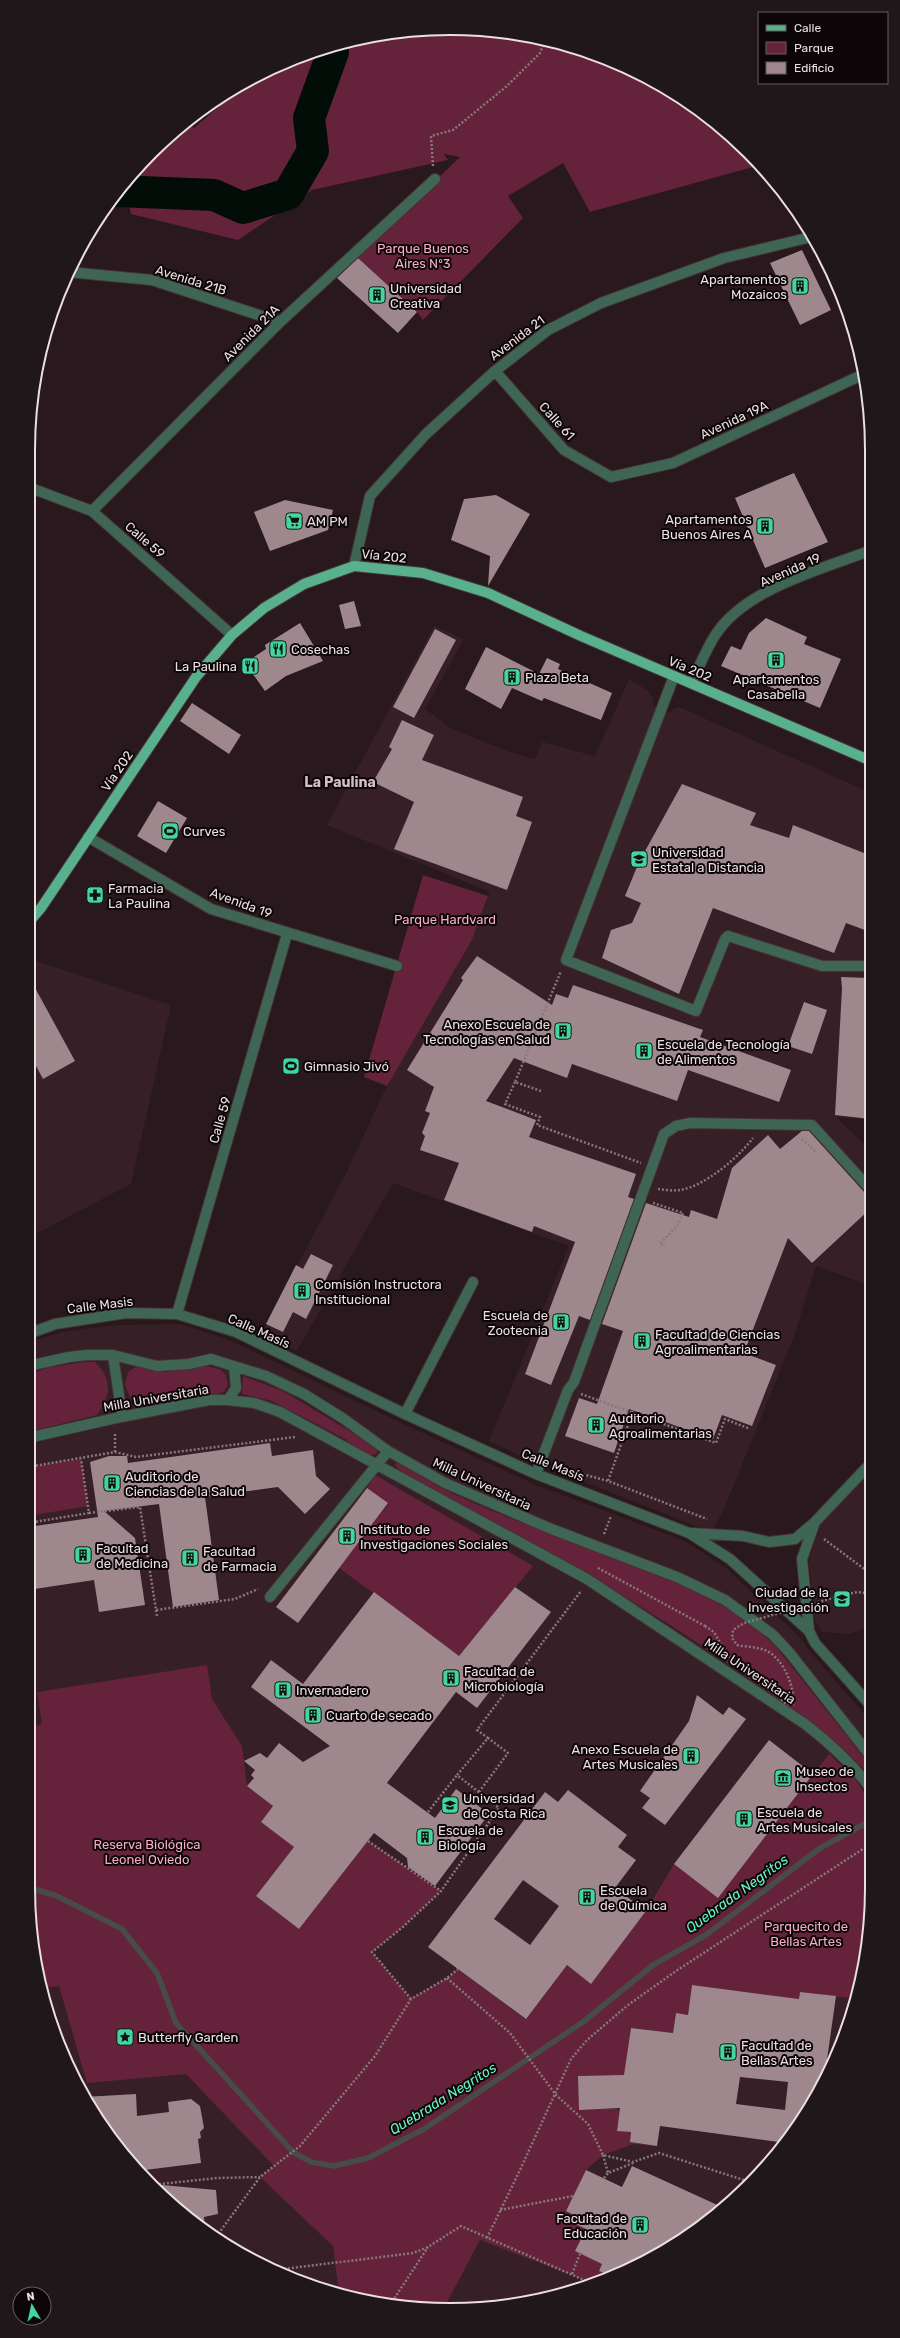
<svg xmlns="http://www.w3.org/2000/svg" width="900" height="2338" viewBox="0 0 900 2338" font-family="Rubik,sans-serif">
  <rect width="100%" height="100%" fill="#29181d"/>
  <path fill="#361f26" d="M434 626 464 639 425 709 452 729 510 752 535 759 542 742 595 756 629 679 647 690 653 698 654 706 662 710 669 713 674 708 679 707 869 792 870 1120 836 1117 870 1150 871 1286 816 1266 793 1339 722 1514 713 1528 698 1527 536 1463 489 1441 569 1246 393 1183 297 1351 262 1333 347 1171 391 1077 472 940 490 892 327 825Z
    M30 959 171 1005 131 1184 28 1238V961Z
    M181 1324 232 1341 401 1423 536 1485 685 1541 726 1568 801 1638 807 1648 872 1723V1888L858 1997 829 2074 785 2145 728 2205 684 2239 612 2278 533 2302 450 2310 395 2306 315 2288 239 2254 172 2205 133 2166 85 2099 50 2024 36 1970 28 1888V1342L62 1332 115 1325Z
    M871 1464V1626L849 1634 822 1632 815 1622 809 1560 820 1527 815 1522Z"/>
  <path fill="#64233a" d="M478 29 559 42 636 71 684 99 760 165 590 212 563 163 508 196 523 218 423 320 417 312 356 256 460 157 444 154 448 160 312 190 238 240 131 214 126 192 117 191 172 133 187 122 194 128 238 90 240 84 315 50 395 32Z
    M423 875 488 896 472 940 387 1086 364 1077Z
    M84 1362H95C113 1380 111 1395 97 1415L28 1432V1374L50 1367Z
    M137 1366 165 1372 207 1366 221 1370 226 1375 228 1385 224 1392 216 1395 183 1398 145 1406 130 1397 125 1385 128 1372Z
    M243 1376 283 1391 373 1445 377 1449V1453C368 1460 356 1450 348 1446L347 1440 272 1401 242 1394Z
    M81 1459 88 1506 28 1516V1467Z
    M397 1461C406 1464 414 1472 422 1477 442 1489 464 1499 485 1508 522 1523 559 1537 596 1551 660 1574 727 1597 776 1647L872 1768V1779C846 1747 811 1724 778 1699 661 1611 530 1543 402 1473L395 1465Z
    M375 1475 533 1566 459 1656 339 1568 388 1504 367 1488Z
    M207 1665 212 1699 242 1746 247 1786 273 1806 261 1822 294 1847 256 1896 299 1929 368 1841 441 1891 403 1927 372 1952 411 1999 447 1978 458 1969 525 2019 567 1965 591 1983 646 1911 674 1864 718 1897 829 1754 855 1778 872 1806V1888L857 1999 800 1992 799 1999 692 1985 688 2015 676 2013 673 2033 631 2028 624 2077 579 2109H616L620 2111 617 2130 631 2132 630 2142 657 2146 633 2144 603 2155 586 2170 566 2211 572 2214 569 2221 586 2229 576 2251 586 2256 606 2255 599 2271 613 2277 593 2283 480 2240 443 2310 395 2306 339 2293 333 2246 260 2177 274 2166 186 2074 87 2083 59 1986 41 1988 36 1970 28 1888V1731L42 1723 37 1692Z"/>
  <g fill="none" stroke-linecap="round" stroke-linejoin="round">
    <path stroke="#484c49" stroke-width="5.5" d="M28 1887 57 1896 122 1929 157 1973 176 2023 293 2152 311 2162 334 2166 368 2158 424 2129 583 2022 653 1965 706 1935 820 1848 872 1820"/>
    <path stroke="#020d08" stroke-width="32" d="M117 191 214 195 243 208 288 194 313 151 309 118 333 52 332 46"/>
  </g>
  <path fill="#9e888e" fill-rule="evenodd" d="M802 250 831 310 800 325 770 263Z
    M358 258 417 312 398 333 337 278Z
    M794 473 828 542 765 568 735 498Z
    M496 495 530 514 488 586 490 556 451 540 464 499Z
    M285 500 333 510 328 530 270 551 254 512Z
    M354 601 361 626 345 629 339 605Z
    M766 618 807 637 804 644 841 659 820 708 721 666 731 646 741 650 749 633Z
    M300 623 323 661 286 676 265 691 245 663 266 649 265 645Z
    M435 629 456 640 414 718 393 707Z
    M486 647 539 674 547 658 560 664 558 669 612 693 601 720 544 698 542 701 512 688 501 709 465 689Z
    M192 703 241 735 229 754 180 721Z
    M402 720 434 735 422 760 523 797 516 816 532 822 507 890 394 849 414 802 373 782 392 749 389 747Z
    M682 784 756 813 750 825 789 838 793 825 869 855 870 932 846 923 834 953 713 908 679 994 602 958 611 930 632 923 641 903 625 896 639 862Z
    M158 801 187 818 166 853 137 836Z
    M477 956 552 1005 556 994 568 998 573 985 703 1030 700 1037 791 1070 779 1102 688 1070 677 1101 572 1064 567 1078 514 1058 486 1101 536 1120 529 1137 636 1174 628 1197 634 1199 590 1320 579 1316 551 1385 525 1374 575 1242 534 1226 532 1232 444 1200 459 1163 420 1150 425 1136 422 1133 430 1113 425 1111 434 1087 407 1070 463 980 461 978Z
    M28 975 75 1061 43 1079 28 1051Z
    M841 977 870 978V1119L835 1115 842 989Z
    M804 1002 827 1010 812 1054 788 1046Z
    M802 1131H809L865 1193 870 1195V1209L812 1263 788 1238 744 1353 776 1365 752 1426 722 1415 713 1439 629 1409 614 1453 565 1436 579 1398 597 1404 623 1331 602 1324 646 1203 689 1217 691 1210 717 1219 732 1168 768 1135 780 1149Z
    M311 1254 333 1265 306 1319 293 1312 283 1332 266 1324 296 1265 303 1269Z
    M270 1443 272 1456 313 1450 316 1476 330 1489 305 1514 278 1487 205 1497 219 1600 173 1607 159 1504 104 1511 135 1538 145 1605 99 1612 94 1580 28 1590V1527L98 1517 90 1462 109 1456H127L128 1463Z
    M367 1488 388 1503 298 1623 276 1607Z
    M515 1587 551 1612 477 1708 456 1692 387 1783 435 1818 456 1789 489 1814 435 1886 408 1867 407 1858 374 1833 299 1929 256 1896 294 1847 261 1822 273 1806 247 1786 254 1778 251 1775 255 1770 244 1761 260 1753 267 1758 279 1743 303 1762 330 1746 251 1687 271 1660 303 1684 374 1592 459 1656Z
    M697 1695 723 1715 729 1707 746 1719 665 1825 642 1808 650 1798 640 1791 689 1721Z
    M769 1740 813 1774 718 1898 674 1864Z
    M568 1790 627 1835 618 1847 636 1860 615 1888 646 1911 591 1984 567 1965 526 2019 428 1947 545 1792 558 1802ZM523 1880 559 1906 530 1945 494 1919Z
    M692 1985 799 1999 800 1992 836 1996 824 2081 786 2143 660 2126 657 2146 630 2142 631 2132 617 2131 620 2108 579 2110 578 2076 624 2075 631 2028 673 2033 676 2013 688 2015ZM740 2077 788 2082 785 2110 736 2104Z
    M136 2094 137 2116 169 2112 168 2102 191 2099 200 2106 204 2128 200 2132 201 2138 198 2139 201 2163 137 2171 133 2166 84 2097Z
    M632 2166 724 2208 684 2239 613 2277 599 2271 602 2264 575 2251 586 2229 569 2221 572 2214 566 2211 586 2170 622 2187Z
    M151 2184 216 2190 218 2214 204 2217 205 2229 172 2205Z"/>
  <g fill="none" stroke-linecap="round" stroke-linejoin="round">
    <defs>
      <path id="minor" d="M68 272 152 280 280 322
        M495 371 564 450 611 477 673 463 864 374
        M28 487 92 511 232 635
        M92 511 280 322 435 179
        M354 566 370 496 426 434 495 371 548 330 601 303 724 258 811 237
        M674 676 566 960 696 1011 725 939 728 936 822 966H870
        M691 683C699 668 706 649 716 634 746 589 819 570 869 551
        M88 837 211 909 397 966
        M177 1314 287 934
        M28 1334 55 1324 126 1313 177 1314 236 1332 405 1414 536 1474 689 1533 730 1559 809 1631 815 1643 872 1707
        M113 1355 122 1416
        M28 1366 69 1357 87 1355H113L157 1366 189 1364 211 1359 266 1376 304 1394 344 1419 388 1451 445 1483 549 1528 677 1577 725 1600 772 1634 789 1652 872 1758
        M228 1400 236 1388 234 1366
        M405 1414 473 1282
        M28 1438 116 1418 209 1400H228L254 1403 280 1412 587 1579 805 1724C831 1744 852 1763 872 1790
        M536 1474 568 1390 574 1382 664 1134 676 1126 690 1123 812 1125 870 1189
        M691 1533 743 1536 769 1542 795 1539 815 1522 871 1463
        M270 1597 388 1451
        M809 1631 802 1559 815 1522"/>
      <path id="major" d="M28 923 41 908 196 677 232 635 264 608 304 584 354 566 423 573 488 593 581 636 869 760"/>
    </defs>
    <use href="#minor" stroke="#443439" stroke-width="12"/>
    <use href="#major" stroke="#443439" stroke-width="12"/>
    <path stroke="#87787c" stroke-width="2.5" stroke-dasharray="2 2" stroke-linecap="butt" d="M433 166 431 136 453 130 507 86 540 53 545 40
      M515 1082 505 1104 540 1117 537 1125 641 1163
      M541 1091 515 1082 561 971
      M802 1139 816 1152
      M658 1189C665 1190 673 1191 680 1190 705 1186 738 1158 753 1138
      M653 1203 683 1213 678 1225 660 1244 665 1246
      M581 1394 716 1443 725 1419 750 1429
      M633 1411 608 1481 707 1519
      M115 1452V1432
      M28 1467 115 1452 136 1457 295 1437
      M571 1471 608 1481
      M89 1513 140 1507 156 1610 235 1599 258 1589
      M28 1523 89 1513 81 1459
      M604 1534 611 1516
      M824 1539 871 1574
      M598 1568 705 1626
      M847 1594 858 1592 871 1594
      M156 1610 157 1616
      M479 1792 508 1753 488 1738
      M428 1812 457 1775
      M368 1841 441 1891
      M447 1978 510 2033 556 2095 588 2124 603 2155 633 2162 659 2153 750 2182
      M411 1999 372 1952 403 1927 441 1891 499 1808 457 1775 488 1738 477 1730 581 1591
      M826 2070H830
      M603 2155 608 2173 633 2163
      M604 2178 608 2173
      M151 2185 217 2178 260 2177
      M500 2210 573 2196
      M216 2237 260 2177 300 2146 375 2056 411 1999 447 1978 458 1969
      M487 2238 520 2170 571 2059 587 2040 628 2005 676 1971 872 1843
      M276 2270 413 2253 428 2247 461 2226 593 2284
      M572 2274 580 2254
      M390 2305 428 2247"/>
    <use href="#minor" stroke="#3f6655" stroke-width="10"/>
    <use href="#major" stroke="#59b08c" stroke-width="10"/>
    <path stroke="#87787c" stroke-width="2.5" stroke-dasharray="2 2" stroke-linecap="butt" d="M705 1626 714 1632 727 1655 758 1675 786 1704H793C795 1687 784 1660 767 1651 759 1647 746 1647 737 1645L732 1638 733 1630 744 1623 847 1594"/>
  </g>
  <defs>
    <symbol id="building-square" viewBox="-11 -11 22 22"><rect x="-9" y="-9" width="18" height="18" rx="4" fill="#43d4a0" stroke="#0d0608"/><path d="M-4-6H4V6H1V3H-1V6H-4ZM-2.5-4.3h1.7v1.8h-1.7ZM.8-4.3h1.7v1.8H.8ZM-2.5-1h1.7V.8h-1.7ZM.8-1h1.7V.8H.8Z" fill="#111"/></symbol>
    <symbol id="supermarket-square" viewBox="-11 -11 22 22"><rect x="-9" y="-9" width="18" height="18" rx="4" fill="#43d4a0" stroke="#0d0608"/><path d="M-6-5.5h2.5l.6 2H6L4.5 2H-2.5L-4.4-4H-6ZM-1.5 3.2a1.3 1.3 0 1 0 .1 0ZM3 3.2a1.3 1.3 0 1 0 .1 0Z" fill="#111"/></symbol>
    <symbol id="restaurant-square" viewBox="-11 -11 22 22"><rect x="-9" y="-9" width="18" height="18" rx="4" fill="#43d4a0" stroke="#0d0608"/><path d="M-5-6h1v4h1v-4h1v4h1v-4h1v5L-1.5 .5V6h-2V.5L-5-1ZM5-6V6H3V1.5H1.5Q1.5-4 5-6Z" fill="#111"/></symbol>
    <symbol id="stadium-square" viewBox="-11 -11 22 22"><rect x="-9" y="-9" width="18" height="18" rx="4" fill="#43d4a0" stroke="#0d0608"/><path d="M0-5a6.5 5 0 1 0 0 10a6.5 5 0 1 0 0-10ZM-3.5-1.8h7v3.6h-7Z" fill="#111"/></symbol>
    <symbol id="university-square" viewBox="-11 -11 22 22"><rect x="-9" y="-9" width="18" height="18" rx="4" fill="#43d4a0" stroke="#0d0608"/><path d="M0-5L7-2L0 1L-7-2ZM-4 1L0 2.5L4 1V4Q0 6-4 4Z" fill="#111"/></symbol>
    <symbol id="pharmacy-square" viewBox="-11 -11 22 22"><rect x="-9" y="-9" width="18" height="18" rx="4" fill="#43d4a0" stroke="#0d0608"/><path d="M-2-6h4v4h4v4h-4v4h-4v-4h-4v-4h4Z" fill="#111"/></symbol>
    <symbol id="museum-square" viewBox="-11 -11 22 22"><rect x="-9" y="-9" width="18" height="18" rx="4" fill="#43d4a0" stroke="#0d0608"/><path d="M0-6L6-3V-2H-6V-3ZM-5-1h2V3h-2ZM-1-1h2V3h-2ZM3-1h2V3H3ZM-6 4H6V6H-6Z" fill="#111"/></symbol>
    <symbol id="sight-square" viewBox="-11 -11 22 22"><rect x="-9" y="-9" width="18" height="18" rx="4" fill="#43d4a0" stroke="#0d0608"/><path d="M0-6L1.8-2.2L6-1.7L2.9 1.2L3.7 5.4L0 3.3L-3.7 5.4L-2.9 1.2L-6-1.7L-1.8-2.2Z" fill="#111"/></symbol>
  </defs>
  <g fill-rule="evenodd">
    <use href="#building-square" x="790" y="276" width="20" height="20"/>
    <use href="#building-square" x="367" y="285" width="20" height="20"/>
    <use href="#supermarket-square" x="284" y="511" width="20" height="20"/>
    <use href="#building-square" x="755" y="516" width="20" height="20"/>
    <use href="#restaurant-square" x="268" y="639" width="20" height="20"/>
    <use href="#building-square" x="766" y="650" width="20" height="20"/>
    <use href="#restaurant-square" x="240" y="656" width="20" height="20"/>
    <use href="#building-square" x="502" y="667" width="20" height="20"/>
    <use href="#stadium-square" x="160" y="821" width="20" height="20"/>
    <use href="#university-square" x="629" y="849" width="20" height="20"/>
    <use href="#pharmacy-square" x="85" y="885" width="20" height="20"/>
    <use href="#building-square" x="553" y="1021" width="20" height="20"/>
    <use href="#building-square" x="634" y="1041" width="20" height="20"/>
    <use href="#stadium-square" x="281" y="1056" width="20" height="20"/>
    <use href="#building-square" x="292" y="1281" width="20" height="20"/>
    <use href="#building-square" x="551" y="1312" width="20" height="20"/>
    <use href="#building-square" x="632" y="1331" width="20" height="20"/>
    <use href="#building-square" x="586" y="1415" width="20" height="20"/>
    <use href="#building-square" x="102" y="1473" width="20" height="20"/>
    <use href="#building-square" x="337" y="1526" width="20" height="20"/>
    <use href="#building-square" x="73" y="1545" width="20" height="20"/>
    <use href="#building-square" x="180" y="1548" width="20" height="20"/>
    <use href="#university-square" x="832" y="1589" width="20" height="20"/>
    <use href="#building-square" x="441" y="1668" width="20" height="20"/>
    <use href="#building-square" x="273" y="1680" width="20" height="20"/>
    <use href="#building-square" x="303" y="1705" width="20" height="20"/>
    <use href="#building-square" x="681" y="1746" width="20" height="20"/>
    <use href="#museum-square" x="773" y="1768" width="20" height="20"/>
    <use href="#university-square" x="440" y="1795" width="20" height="20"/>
    <use href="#building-square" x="734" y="1809" width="20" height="20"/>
    <use href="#building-square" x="415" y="1827" width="20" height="20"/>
    <use href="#building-square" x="577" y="1887" width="20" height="20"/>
    <use href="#sight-square" x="115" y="2027" width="20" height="20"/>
    <use href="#building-square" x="718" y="2042" width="20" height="20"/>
    <use href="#building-square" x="630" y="2215" width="20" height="20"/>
  </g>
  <g text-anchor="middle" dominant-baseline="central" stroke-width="4" stroke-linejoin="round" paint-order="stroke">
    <g font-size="13" fill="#f7aec3" stroke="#0d0608">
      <text x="423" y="248">Parque Buenos<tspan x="423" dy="15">Aires Nº3</tspan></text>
      <text x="445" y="919">Parque Hardvard</text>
      <text x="147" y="1844">Reserva Biológica<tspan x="147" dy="15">Leonel Oviedo</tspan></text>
      <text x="806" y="1926">Parquecito de<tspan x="806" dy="15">Bellas Artes</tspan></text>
    </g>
    <g font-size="13" fill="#ebdfe2" stroke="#0d0608" text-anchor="start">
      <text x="787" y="279" text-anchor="end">Apartamentos<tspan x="787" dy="15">Mozaicos</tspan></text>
      <text x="390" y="288">Universidad<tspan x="390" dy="15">Creativa</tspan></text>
      <text x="752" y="519" text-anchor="end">Apartamentos<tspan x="752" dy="15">Buenos Aires A</tspan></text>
      <text x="307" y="521">AM PM</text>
      <text x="291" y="649">Cosechas</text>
      <text x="237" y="666" text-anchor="end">La Paulina</text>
      <text x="525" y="677">Plaza Beta</text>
      <text x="776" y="679" text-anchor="middle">Apartamentos<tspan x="776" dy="15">Casabella</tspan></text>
      <text x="183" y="831">Curves</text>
      <text x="652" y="852">Universidad<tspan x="652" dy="15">Estatal a Distancia</tspan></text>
      <text x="108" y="888">Farmacia<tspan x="108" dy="15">La Paulina</tspan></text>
      <text x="550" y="1024" text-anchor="end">Anexo Escuela de<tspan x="550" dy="15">Tecnologías en Salud</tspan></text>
      <text x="657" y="1044">Escuela de Tecnología<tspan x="657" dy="15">de Alimentos</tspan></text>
      <text x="304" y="1066">Gimnasio Jivó</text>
      <text x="315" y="1284">Comisión Instructora<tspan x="315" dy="15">Institucional</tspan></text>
      <text x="548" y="1315" text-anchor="end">Escuela de<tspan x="548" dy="15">Zootecnia</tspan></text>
      <text x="655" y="1334">Facultad de Ciencias<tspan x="655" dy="15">Agroalimentarias</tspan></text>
      <text x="609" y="1418">Auditorio<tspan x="609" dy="15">Agroalimentarias</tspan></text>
      <text x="125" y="1476">Auditorio de<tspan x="125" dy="15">Ciencias de la Salud</tspan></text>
      <text x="360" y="1529">Instituto de<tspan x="360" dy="15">Investigaciones Sociales</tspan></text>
      <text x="96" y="1548">Facultad<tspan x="96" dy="15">de Medicina</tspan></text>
      <text x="203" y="1551">Facultad<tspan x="203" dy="15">de Farmacia</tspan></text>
      <text x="829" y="1592" text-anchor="end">Ciudad de la<tspan x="829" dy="15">Investigación</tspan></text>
      <text x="464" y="1671">Facultad de<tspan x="464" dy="15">Microbiología</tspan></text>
      <text x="296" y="1690">Invernadero</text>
      <text x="326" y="1715">Cuarto de secado</text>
      <text x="678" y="1749" text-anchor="end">Anexo Escuela de<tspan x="678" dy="15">Artes Musicales</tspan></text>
      <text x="796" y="1771">Museo de<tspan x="796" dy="15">Insectos</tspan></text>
      <text x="463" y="1798">Universidad<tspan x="463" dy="15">de Costa Rica</tspan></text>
      <text x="757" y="1812">Escuela de<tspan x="757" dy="15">Artes Musicales</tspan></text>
      <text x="438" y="1830">Escuela de<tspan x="438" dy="15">Biología</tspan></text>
      <text x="600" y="1890">Escuela<tspan x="600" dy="15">de Química</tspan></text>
      <text x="138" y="2037">Butterfly Garden</text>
      <text x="741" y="2045">Facultad de<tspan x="741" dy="15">Bellas Artes</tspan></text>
      <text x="627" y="2218" text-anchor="end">Facultad de<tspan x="627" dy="15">Educación</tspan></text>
    </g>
    <g font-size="13" fill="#ebdfe2" stroke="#0d0608">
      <text transform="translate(191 280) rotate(17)">Avenida 21B</text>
      <text transform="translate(251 333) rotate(-45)">Avenida 21A</text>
      <text transform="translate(517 338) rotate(-37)">Avenida 21</text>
      <text transform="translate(734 420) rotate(-25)">Avenida 19A</text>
      <text transform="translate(557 421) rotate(48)">Calle 61</text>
      <text transform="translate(145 540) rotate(41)">Calle 59</text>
      <text transform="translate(384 556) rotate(6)">Vía 202</text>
      <text transform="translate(790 570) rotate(-24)">Avenida 19</text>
      <text transform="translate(690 669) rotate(23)">Vía 202</text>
      <text transform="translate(117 771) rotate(-56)">Vía 202</text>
      <text transform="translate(241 903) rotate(20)">Avenida 19</text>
      <text transform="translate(220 1120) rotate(-74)">Calle 59</text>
      <text transform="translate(100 1305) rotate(-7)">Calle Masis</text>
      <text transform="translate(259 1331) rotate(24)">Calle Masís</text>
      <text transform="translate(156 1398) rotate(-10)">Milla Universitaria</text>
      <text transform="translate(553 1465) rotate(22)">Calle Masís</text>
      <text transform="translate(482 1484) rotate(25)">Milla Universitaria</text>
      <text transform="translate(750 1671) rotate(34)">Milla Universitaria</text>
    </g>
    <g font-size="14" font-weight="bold" fill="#d4bdc3" stroke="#0d0608">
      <text x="340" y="782">La Paulina</text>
    </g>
    <g font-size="14" font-style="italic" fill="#65f6bf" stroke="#0d0608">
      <text transform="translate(737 1894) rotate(-36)">Quebrada Negritos</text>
      <text transform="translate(443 2099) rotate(-32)">Quebrada Negritos</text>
    </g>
  </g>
  <path d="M0 0H900V2338H0ZM450 35H450A415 415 0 0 1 865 450V1888A415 415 0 0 1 450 2303H450A415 415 0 0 1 35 1888V450A415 415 0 0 1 450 35Z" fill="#1f1719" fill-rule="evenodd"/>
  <path fill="none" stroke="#ebdfe2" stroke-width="2" d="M450 35H450A415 415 0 0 1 865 450V1888A415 415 0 0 1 450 2303H450A415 415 0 0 1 35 1888V450A415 415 0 0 1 450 35Z"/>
  <rect x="758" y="12" width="130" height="72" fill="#0d0608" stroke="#665d5f"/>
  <rect x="766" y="25" width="20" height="6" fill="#59b08c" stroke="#665d5f"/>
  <text x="794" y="32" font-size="12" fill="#ebdfe2">Calle</text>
  <rect x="766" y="42" width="20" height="12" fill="#64233a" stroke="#665d5f"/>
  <text x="794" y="52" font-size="12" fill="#ebdfe2">Parque</text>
  <rect x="766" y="62" width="20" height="12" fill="#9e888e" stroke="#665d5f"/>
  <text x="794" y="72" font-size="12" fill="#ebdfe2">Edificio</text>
  <g transform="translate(32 2306) rotate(351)"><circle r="19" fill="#0d0608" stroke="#665d5f"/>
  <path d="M0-3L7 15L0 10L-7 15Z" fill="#43d4a0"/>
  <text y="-6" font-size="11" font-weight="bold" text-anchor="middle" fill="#ebdfe2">N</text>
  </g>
</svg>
